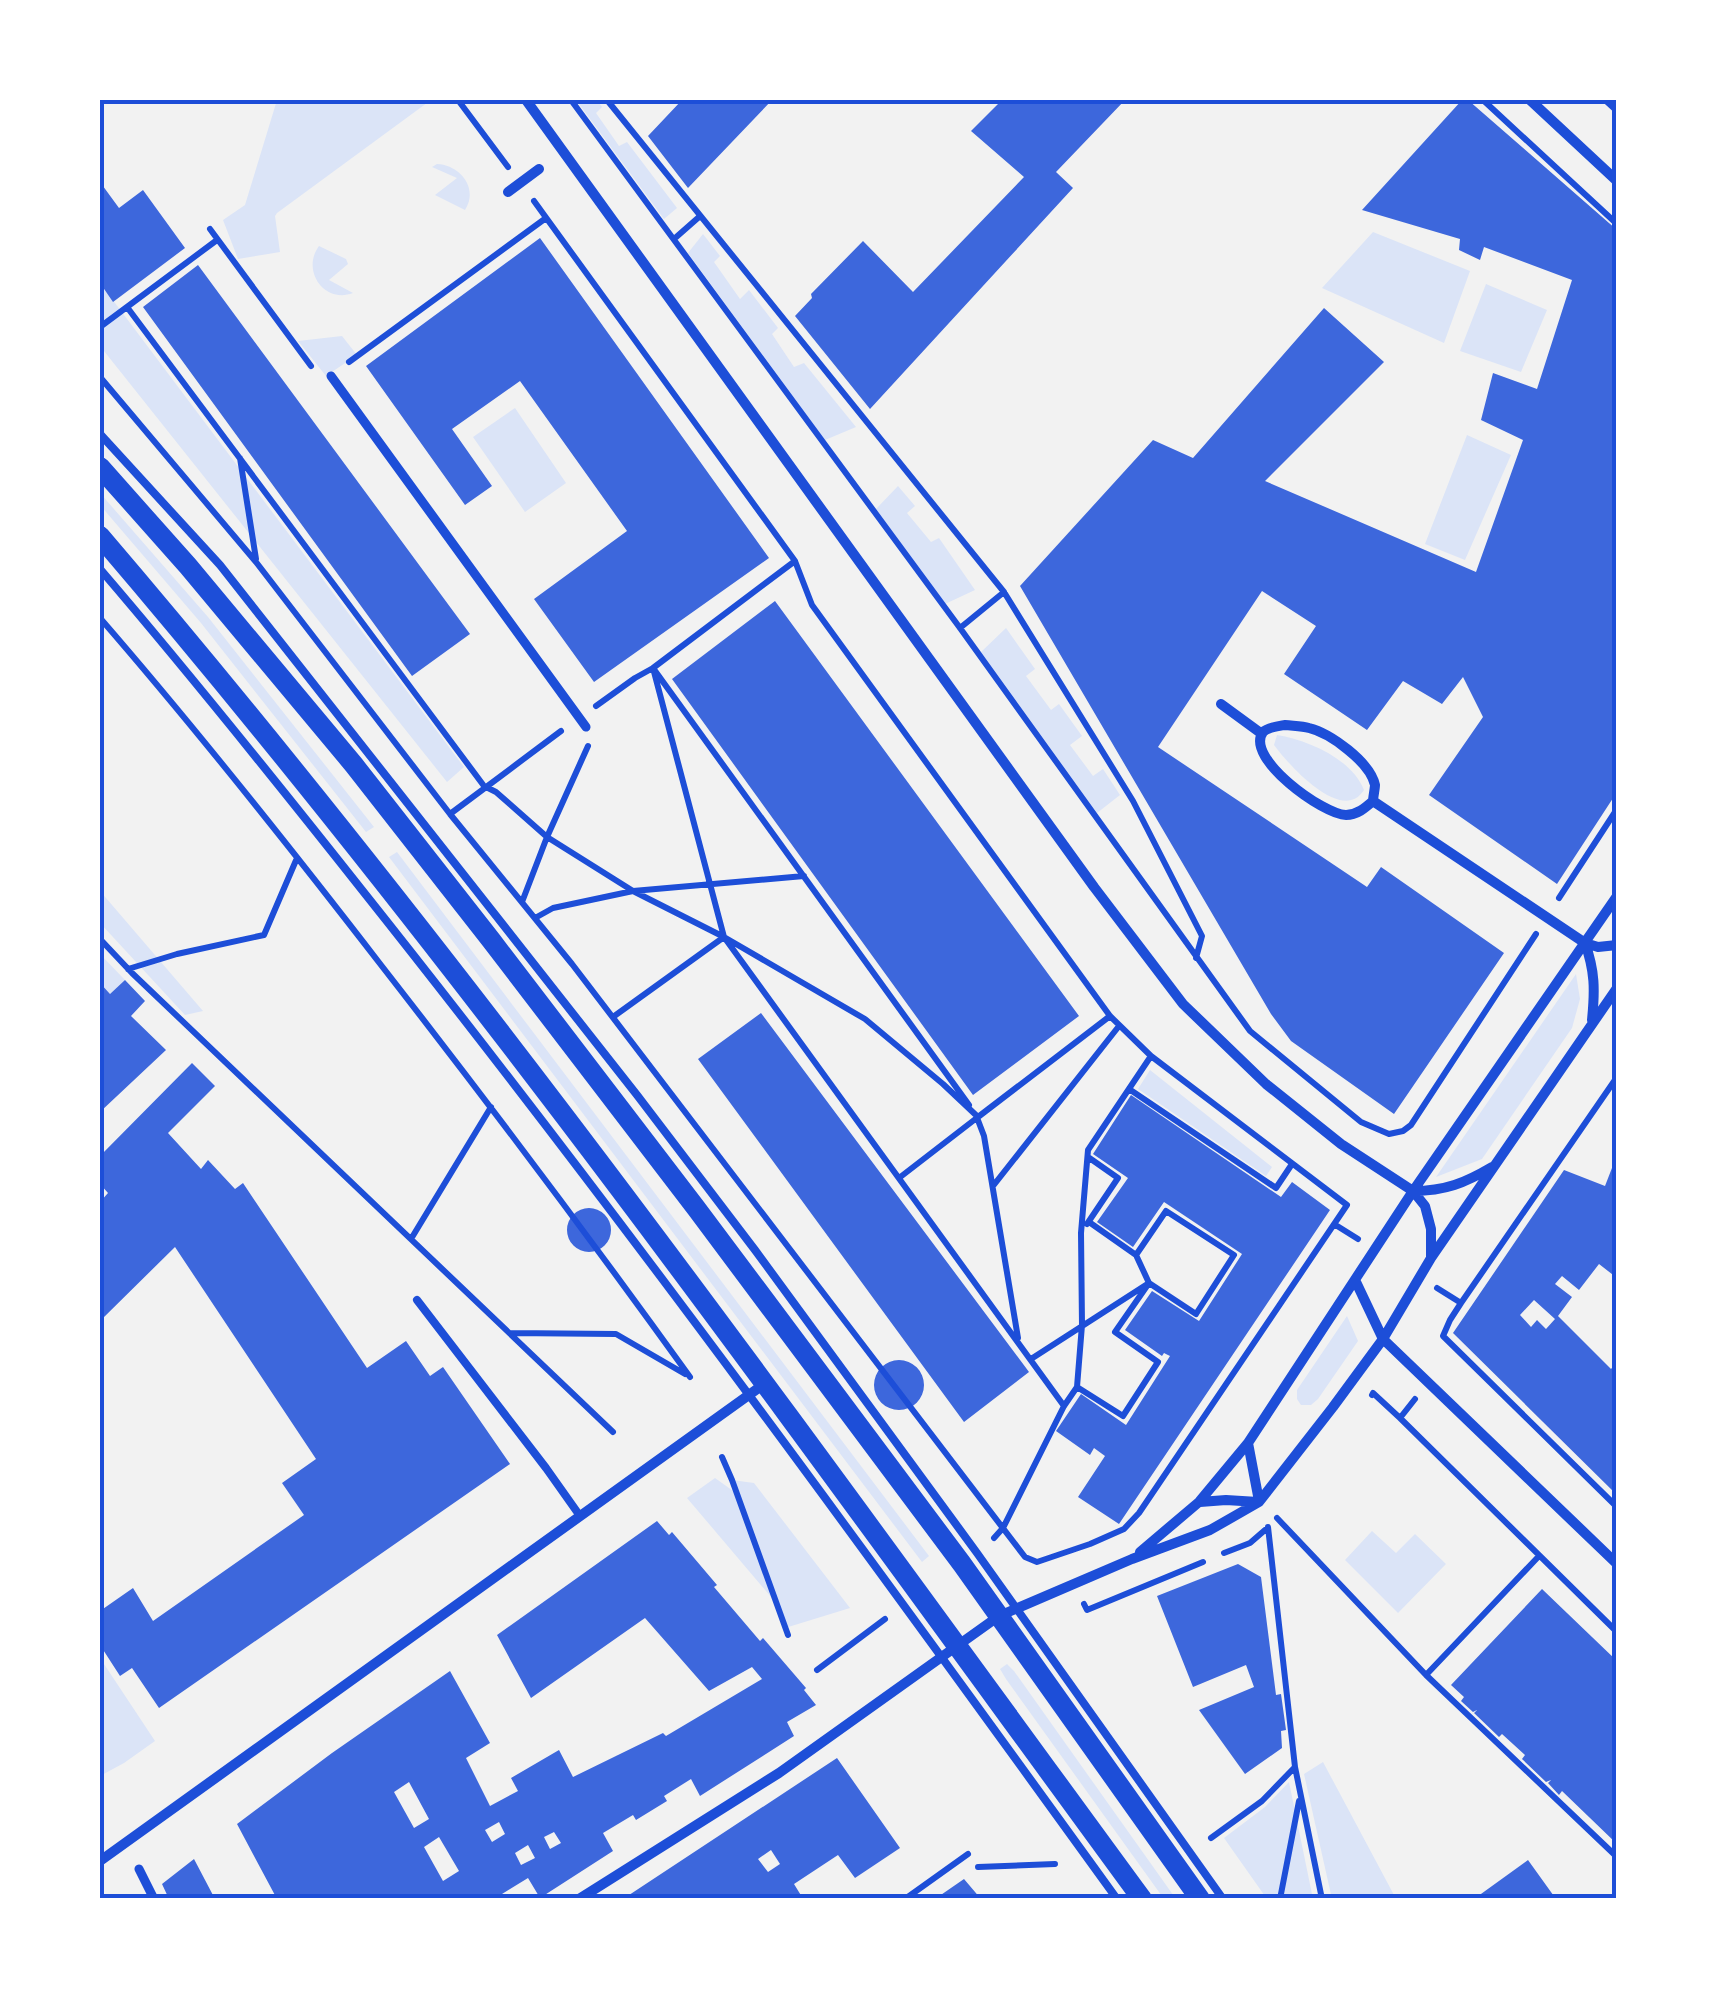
<svg xmlns="http://www.w3.org/2000/svg" width="1717" height="1999" viewBox="0 0 1717 1999" font-family="'Sofia Sans Condensed',sans-serif">
  <rect width="100%" height="100%" fill="#f2f2f2"/>
  <path fill="#dbe4f7" d="M277 100H431L277 213 275 216 280 252 238 259 223 220 245 205Z
    M576 100H597L602 107 596 113 619 146 627 142 677 208 664 219Z
    M437 164C460 165 479 188 465 210L435 195 457 178 432 167Z
    M1373 232 1470 271 1444 343 1322 288Z
    M703 234 720 256 714 262 740 299 749 290 778 328 772 334 794 367 804 363 856 427 825 440 688 253Z
    M319 246 346 259 348 264 329 280 353 293C324 304 301 270 319 246Z
    M100 283 464 767 447 782 100 346Z
    M1486 284 1547 310 1521 372 1460 351Z
    M342 336 357 355 326 376 298 341Z
    M515 408 566 483 525 512 473 437Z
    M1467 435 1511 455 1465 560 1425 544Z
    M898 486 915 506 907 513 931 542 939 538 975 590 945 604 876 509Z
    M100 493 208 617 374 827 366 832 201 623 100 505Z
    M1006 628 1035 669 1026 676 1051 710 1059 704 1082 736 1070 745 1093 776 1103 769 1120 795 1097 813 981 652Z
    M1277 735C1308 740 1352 759 1364 790 1342 825 1288 764 1274 745Z
    M397 852 929 1556 922 1562 389 857Z
    M100 891 203 1011 185 1015 100 923Z
    M100 954 125 980 110 994 100 983Z
    M1576 974 1580 999 1572 1028 1482 1159 1436 1177Z
    M1150 1070 1272 1167 1266 1176 1138 1089Z
    M1347 1316 1358 1341 1318 1399 1311 1405H1301L1297 1399V1390Z
    M715 1478 736 1493 732 1480 754 1483 850 1608 785 1628 777 1604 687 1498Z
    M1372 1531 1396 1553 1415 1534 1446 1564 1398 1613 1345 1560Z
    M100 1658 155 1741 124 1763 100 1776Z
    M1007 1664 1014 1671 1176 1899H1164L1006 1679 1000 1669Z
    M1323 1762 1394 1895 1396 1899H1332L1304 1774Z
    M1289 1782 1313 1899H1267L1224 1838 1265 1807Z"/>
  <path fill="#3d67dc" fill-rule="evenodd" d="M682 100H772L688 188 648 136Z
    M1002 100H1125L1056 172 1073 188 870 409 795 316 812 298 811 294 863 241 913 292 1024 177 971 131Z
    M1462 100H1468L1617 230V792L1557 884 1429 795 1483 717 1463 677 1442 704 1403 681 1367 730 1284 674 1316 626 1262 591 1158 747 1367 887 1381 867 1504 953 1394 1114 1291 1041 1271 1014 1020 586 1153 440 1193 458 1324 308 1384 362 1265 481 1476 572 1523 440 1481 420 1493 373 1537 389 1572 280 1484 247 1480 260 1459 250 1460 239 1362 210Z
    M100 182 119 208 143 190 185 248 113 302 100 283Z
    M540 238 769 558 594 682 534 599 627 531 520 381 452 429 492 486 465 505 366 366Z
    M198 265 470 634 412 676 143 307Z
    M775 601 1079 1016 973 1095 672 679Z
    M125 980 145 1001 131 1016 166 1050 100 1112V983L110 994Z
    M761 1013 1029 1372 964 1422 698 1059Z
    M192 1063 215 1086 168 1133 201 1169 208 1160 235 1189 243 1183 367 1368 406 1341 430 1376 443 1367 510 1464 159 1708 132 1668 120 1676 100 1645V1611L133 1588 153 1621 304 1515 282 1483 316 1459 175 1247 100 1321V1202L108 1193 100 1184V1156Z
    M1131 1095 1281 1197 1292 1182 1330 1210 1119 1524 1078 1497 1105 1456 1094 1448 1090 1455 1056 1431 1081 1394 1126 1425 1170 1356 1164 1353 1162 1356 1125 1330 1152 1291 1199 1321 1242 1254 1164 1202 1133 1247 1097 1222 1128 1178 1093 1154Z
    M1617 1155V1278L1599 1264 1579 1290 1562 1276 1555 1284 1572 1297 1558 1316 1611 1369 1617 1362V1495L1453 1333 1564 1170 1605 1186ZM1534 1300 1555 1319 1546 1329 1537 1320 1531 1327 1520 1315Z
    M567 1230a22 22 0 1 1 44 0a22 22 0 1 1-44 0Z
    M874 1385a25 25 0 1 1 50 0a25 25 0 1 1-50 0Z
    M657 1521 669 1535 672 1532 717 1585 714 1587 760 1641 763 1638 806 1688 804 1690 816 1705 787 1722 794 1736 700 1796 691 1779 664 1796 667 1801 636 1820 633 1815 603 1833 613 1851 540 1898 528 1878 494 1899H277L237 1824 332 1753 450 1671 490 1743 466 1758 490 1806 518 1791 511 1778 559 1750 573 1777 663 1733 666 1736 762 1679 752 1667 709 1691 645 1618 531 1698 497 1635ZM409 1782 429 1819 414 1828 394 1792ZM499 1822 505 1834 492 1842 485 1830ZM554 1832 561 1843 550 1849 544 1837ZM439 1837 459 1871 443 1881 424 1847ZM528 1845 535 1858 521 1865 515 1853Z
    M1238 1564 1261 1577 1276 1695 1281 1694 1286 1730 1281 1731 1282 1748 1245 1774 1199 1710 1254 1687 1246 1665 1193 1687 1157 1596Z
    M1542 1589 1617 1661V1844L1562 1791 1559 1795 1548 1783 1551 1780 1546 1782 1522 1759 1525 1755 1502 1734 1499 1737 1474 1713 1477 1710 1473 1712 1461 1701 1464 1697 1451 1685Z
    M837 1758 900 1848 855 1878 838 1855 794 1884 802 1897 799 1899H623ZM771 1850 780 1864 768 1872 758 1859Z
    M194 1859 215 1899H169L162 1884Z
    M1528 1860 1556 1899H1474Z
    M964 1879 981 1899H935Z"/>
  <g fill="none" stroke-linecap="round" stroke-linejoin="round">
    <path stroke="#1d4ed8" stroke-width="6" d="M458 100 508 167
      M571 100 960 628 1250 1031 1361 1122 1389 1134 1403 1131 1411 1125 1536 934
      M607 100 1004 592 1133 801 1202 936 1196 958
      M1483 100 1617 224
      M1605 100 1617 111
      M210 229 311 366
      M674 239 699 217
      M127 307 484 786 496 792 547 837 633 891 724 937 865 1019 943 1084 978 1117 1110 1016
      M100 327 217 240
      M349 362 546 218
      M100 377 256 562 450 814 572 964 1025 1557 1037 1562 1090 1544 1124 1529 1139 1513 1347 1205 1151 1056 1110 1016 812 605 795 561 534 201
      M240 458 256 559
      M795 561 653 668 724 937 1064 1406
      M100 618C198 731 290 847 381 965 487 1101 590 1238 690 1377
      M960 628 1004 592
      M596 706 635 678 653 668 969 1105
      M450 814 561 731
      M1559 898 1617 809
      M522 902 547 837 588 746
      M535 918 553 908 633 891 804 876
      M100 939 132 973 613 1432
      M128 969 177 954 264 935 297 858
      M613 1017 724 937
      M1617 1077 1461 1303 1450 1320 1443 1336 1617 1507
      M1129 1089 1276 1188 1292 1164
      M976 1115 984 1136 1018 1338
      M899 1178 978 1117
      M993 1186 1119 1026
      M1087 1224 1118 1178 1088 1157
      M1334 1224 1358 1239
      M411 1239 491 1107
      M1437 1288 1461 1303
      M510 1333 616 1334 685 1374
      M1031 1359 1149 1283 1196 1314 1234 1255 1166 1211 1136 1255 1089 1222
      M1077 1387 1123 1416 1158 1362 1115 1332 1149 1283 1136 1255
      M1372 1395 1373 1393 1400 1418 1617 1632
      M1400 1418 1415 1399
      M722 1457 732 1480 788 1635
      M1277 1518 1426 1675 1539 1556
      M1268 1527 1295 1767 1322 1899
      M994 1538 1003 1528 1064 1406 1077 1387 1082 1325 1081 1233 1088 1150 1151 1056
      M1224 1553 1250 1543 1265 1530
      M1084 1604 1087 1610 1203 1562
      M817 1670 885 1619
      M1426 1675 1617 1857
      M1211 1838 1262 1801 1294 1768
      M978 1867 1055 1864
      M905 1899 968 1854
      M1280 1899 1299 1801"/>
    <path stroke="#1d4ed8" stroke-width="8" d="M100 434 220 565 637 1095 755 1250 977 1553 1223 1899
      M100 569C191 675 279 785 366 895 626 1222 872 1560 1117 1899
      M417 1300 546 1468 580 1516"/>
    <path stroke="#1d4ed8" stroke-width="9" d="M331 376 586 727
      M139 1869 154 1899"/>
    <path stroke="#1d4ed8" stroke-width="10" d="M526 100 1094 887 1183 1004 1266 1084 1341 1144 1413 1191 1425 1206 1431 1229V1258
      M1530 100 1617 181
      M508 192 539 169
      M1221 704 1262 734
      M1285 725C1293 726 1302 726 1309 728 1330 733 1370 762 1375 785 1375 788 1373 798 1373 801 1365 808 1357 815 1346 815 1324 815 1244 758 1263 732 1268 727 1279 726 1285 725Z
      M1373 801 1585 943 1598 947 1617 945
      M1585 943C1595 971 1595 990 1592 1020
      M1413 1191C1445 1191 1465 1183 1492 1167
      M1356 1282 1383 1339 1617 1564
      M1248 1443 1259 1501
      M1200 1502 1226 1500 1258 1502
      M1140 1552 1199 1502 1248 1443 1413 1191 1617 896
      M100 1861 764 1384
      M579 1899 779 1773 999 1616 1132 1559 1210 1530 1259 1502 1333 1407 1383 1339 1431 1258 1617 988"/>
    <path stroke="#1d4ed8" stroke-width="20" d="M100 467 188 566 354 765 491 940 696 1208 962 1564 1200 1899
      M100 536C471 970 805 1439 1142 1899"/>
  </g>
  <rect width="1717" height="1999" fill="none" stroke="#ffffff" stroke-width="205"/>
  <rect x="102" y="102" width="1512" height="1794" fill="none" stroke="#1d4ed8" stroke-width="4"/>
</svg>
